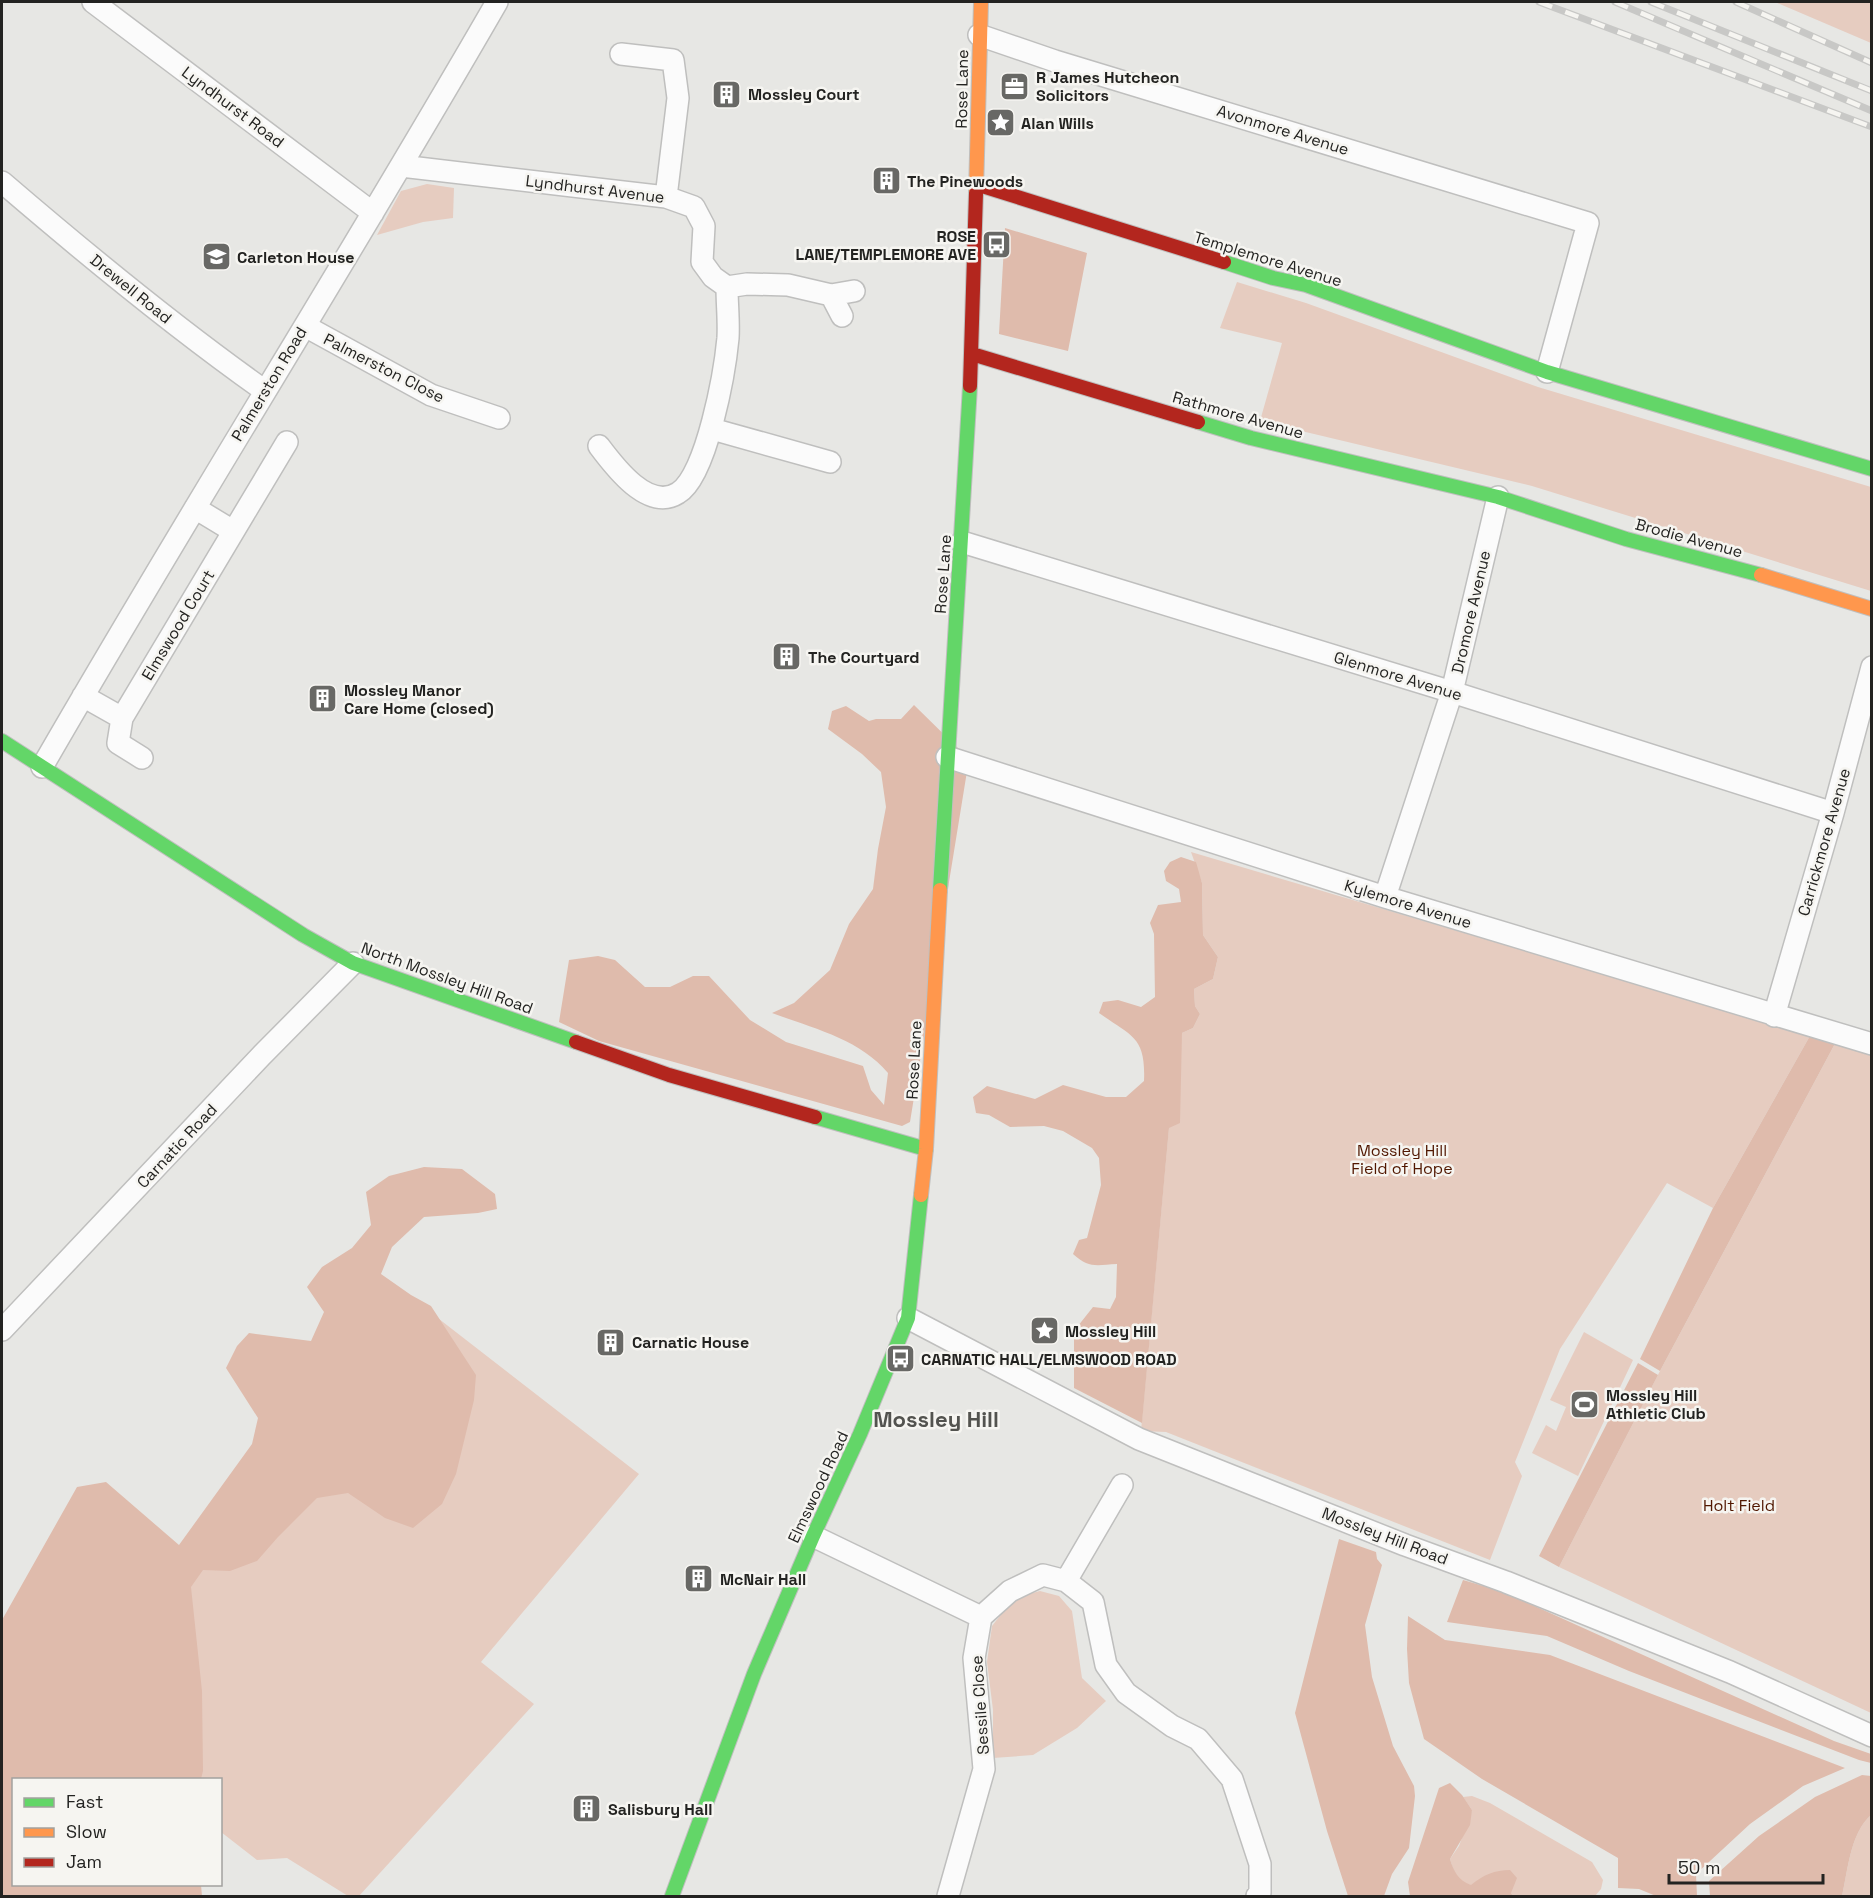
<svg xmlns="http://www.w3.org/2000/svg" width="1873" height="1898" viewBox="0 0 1873 1898" font-family="'Space Grotesk',sans-serif">
  <rect width="100%" height="100%" fill="#e7e7e4"/>
  <path fill="#e6ccc0" d="M1775 2H1871V43Z
    M427 184 454 188 453 218 423 222 377 235 401 191Z
    M1237 282 1306 303 1538 387 1871 487V591L1532 486 1260 421 1282 343 1220 328Z
    M1191 852 1745 1016 1811 1034 1713 1208 1667 1183 1560 1349 1515 1462 1522 1476 1490 1560 1166 1432 1141 1431 1170 1116 1182 1033 1193 1028 1200 1014 1195 1006 1194 989 1213 979 1218 957 1203 935 1202 883Z
    M1838 1038 1871 1049V1713L1559 1567 1660 1371Z
    M421 1305 639 1474 481 1662 534 1704 359 1896H348L287 1858 257 1860 221 1832 220 1780 190 1779 163 1586Z
    M1584 1332 1633 1360 1578 1476 1532 1453 1546 1425 1556 1431 1566 1407 1550 1400Z
    M1040 1591 1059 1596 1072 1611 1082 1678 1106 1701 1077 1728 1033 1755 993 1758V1710L987 1662 992 1626 1014 1598Z
    M1472 1796 1490 1803 1592 1862 1603 1880 1601 1889 1595 1896H1513L1511 1893C1499 1890 1469 1888 1460 1880 1455 1875 1452 1866 1450 1859L1459 1846 1472 1810 1463 1797Z
    M1871 1815V1896H1842C1848 1870 1850 1834 1871 1815Z"/>
  <path fill="#dfbbac" d="M1005 228 1087 253 1068 351 999 334Z
    M914 705 969 759 910 1122 902 1126 599 1041 559 1022 569 960 598 956 615 960 645 987H670L693 976H709L750 1020 786 1042 863 1066 871 1090 884 1105 888 1073C860 1039 812 1028 772 1013L794 1003 830 970 849 924 873 889 878 849 886 807 881 772 862 754 828 729 832 711 846 706 869 721 876 719H901Z
    M1181 857 1196 862 1202 883 1203 935 1218 957 1213 979 1194 989 1195 1006 1200 1014 1193 1028 1182 1033 1180 1123 1169 1128 1142 1423 1074 1388V1331L1093 1307 1110 1309 1116 1297 1117 1264C1097 1265 1089 1269 1073 1254L1079 1240 1087 1238 1101 1185 1099 1158 1092 1148 1063 1131 1044 1126 1010 1127 989 1115 976 1113 973 1097 987 1086 1035 1099 1063 1085 1106 1097H1126L1144 1081C1146 1036 1131 1036 1099 1013L1103 1002 1118 1000 1141 1007 1155 997 1154 934 1150 923 1158 905 1181 902 1179 889 1166 881 1164 871 1170 862Z
    M1811 1034 1838 1038 1660 1371 1640 1359 1713 1208Z
    M424 1167 462 1169 495 1194 497 1209 478 1213 424 1217 392 1247 381 1274 411 1295 431 1306 476 1375 474 1400 456 1474 442 1504 413 1528 385 1518 348 1493 317 1498 278 1537 257 1561 230 1571 203 1570 191 1587 202 1691 203 1771 201 1779 14 1780V1884L201 1885 202 1896H2V1620L77 1487 106 1482 179 1545 252 1444 258 1418 226 1368 237 1346 249 1333 311 1341 324 1312 307 1287 322 1267 352 1248 371 1225 366 1192 389 1176Z
    M1638 1363 1658 1375 1559 1567 1539 1556Z
    M1339 1539 1376 1552 1377 1559 1382 1565 1365 1625 1372 1677 1393 1746 1414 1786 1415 1796 1409 1848 1392 1874 1384 1896H1348L1327 1831 1295 1713Z
    M1463 1580 1501 1591 1834 1741 1871 1754V1763L1859 1760 1629 1671 1547 1636 1447 1622Z
    M1408 1616 1445 1640 1550 1655 1845 1768 1803 1786 1750 1824 1696 1874 1697 1896H1656L1639 1889 1618 1888V1858L1482 1779 1424 1739 1409 1683 1407 1649Z
    M1862 1775 1871 1776V1815C1850 1834 1848 1870 1842 1896H1710L1709 1881 1759 1836 1815 1797Z
    M1450 1783 1462 1795 1472 1810 1470 1825 1450 1859C1454 1872 1458 1880 1471 1885 1483 1875 1495 1870 1510 1870L1517 1878 1511 1893 1513 1896H1410L1408 1882 1439 1788Z"/>
  <g fill="none" stroke-linecap="round" stroke-linejoin="round">
    <defs>
      <path id="street" d="M93 2 373 213
        M979 35 1055 61 1588 223 1547 372
        M621 54 673 60 678 98 666 197
        M401 166 666 197 694 207 704 226 702 262 713 277 727 287C727 304 729 321 728 338 725 370 707 476 678 493 648 512 614 466 599 446
        M2 182C87 255 173 326 265 391
        M727 287 747 284 788 285 831 295 854 291
        M831 295 842 316
        M305 326 431 395 499 418
        M712 429 830 462
        M195 508 233 531
        M962 542 1452 692 1833 813
        M83 696 122 718
        M947 757 1385 897 1872 1044
        M142 758 118 743 122 718 287 442
        M42 767C190 510 349 259 497 2
        M1385 897 1452 692 1498 497
        M1774 1016 1833 813 1872 667
        M908 1318 1139 1439 1405 1545 1506 1582 1730 1672 1872 1736
        M2 1330 262 1055 353 963
        M813 1536 981 1617
        M1066 1581 1122 1485
        M948 1896 984 1769 974 1658 981 1617 1010 1591 1043 1575 1066 1581 1093 1602 1106 1665 1126 1693 1172 1726 1198 1739 1232 1779 1260 1864V1893L1257 1896"/>
      <path id="fast" d="M1224 262 1273 278 1306 285 1547 372 1872 469
        M1198 422 1251 438 1498 497 1626 539 1761 575
        M2 741 303 935 353 963 576 1042
        M940 890 970 386
        M815 1117 926 1149
        M672 1896 754 1674 813 1536 860 1434 908 1318 921 1195"/>
      <path id="slow" d="M976 193 981 2
        M1761 575 1872 609
        M921 1195 926 1149 940 890"/>
      <path id="jam" d="M976 184 1224 262
        M972 354 1198 422
        M970 386 976 193
        M576 1042 669 1075 815 1117"/>
    </defs>
    <use href="#street" stroke="#bfbfbe" stroke-width="24"/>
    <use href="#fast" stroke="#bfbfbe" stroke-width="16"/>
    <use href="#slow" stroke="#bfbfbe" stroke-width="16"/>
    <use href="#jam" stroke="#bfbfbe" stroke-width="16"/>
    <use href="#street" stroke="#fbfbfb" stroke-width="21"/>
    <use href="#fast" stroke="#63d668" stroke-width="14"/>
    <use href="#slow" stroke="#ff974d" stroke-width="14"/>
    <use href="#jam" stroke="#b3261e" stroke-width="14"/>
    <defs>
      <path id="rail" d="M1539 2 1872 127
        M1615 2 1872 111
        M1651 2 1872 91
        M1736 2 1872 63"/>
    </defs>
    <use href="#rail" stroke="#c8c8c6" stroke-width="7"/>
    <use href="#rail" stroke="#f6f5f1" stroke-width="4.5" stroke-dasharray="14" stroke-linecap="butt"/>
  </g>
  <defs>
    <symbol id="office-square" viewBox="-11 -11 22 22"><rect x="-9" y="-9" width="18" height="18" rx="4" fill="#686865" stroke="#f6f5f1"/><path d="M-6-3h4V-5.5h4V-3h4V5H-6ZM-1-4.5V-3h2v-1.5ZM-6 0V1H6V0Z" fill="#fff"/></symbol>
    <symbol id="building-square" viewBox="-11 -11 22 22"><rect x="-9" y="-9" width="18" height="18" rx="4" fill="#686865" stroke="#f6f5f1"/><path d="M-4-6H4V6H1V3H-1V6H-4ZM-2.5-4.3h1.7v1.8h-1.7ZM.8-4.3h1.7v1.8H.8ZM-2.5-1h1.7V.8h-1.7ZM.8-1h1.7V.8H.8Z" fill="#fff"/></symbol>
    <symbol id="sight-square" viewBox="-11 -11 22 22"><rect x="-9" y="-9" width="18" height="18" rx="4" fill="#686865" stroke="#f6f5f1"/><path d="M0-6L1.8-2.2L6-1.7L2.9 1.2L3.7 5.4L0 3.3L-3.7 5.4L-2.9 1.2L-6-1.7L-1.8-2.2Z" fill="#fff"/></symbol>
    <symbol id="bus-square" viewBox="-11 -11 22 22"><rect x="-9" y="-9" width="18" height="18" rx="4" fill="#686865" stroke="#f6f5f1"/><path d="M-5-6H5V4H4V6H2V4H-2V6H-4V4H-5ZM-3.5-4V0h7V-4ZM-3.5 1.2v1.5H-2V1.2ZM2 1.2v1.5H3.5V1.2Z" fill="#fff"/></symbol>
    <symbol id="school-square" viewBox="-11 -11 22 22"><rect x="-9" y="-9" width="18" height="18" rx="4" fill="#686865" stroke="#f6f5f1"/><path d="M0-5L7-2L0 1L-7-2ZM-4 1L0 2.5L4 1V4Q0 6-4 4Z" fill="#fff"/></symbol>
    <symbol id="stadium-square" viewBox="-11 -11 22 22"><rect x="-9" y="-9" width="18" height="18" rx="4" fill="#686865" stroke="#f6f5f1"/><path d="M0-5a6.5 5 0 1 0 0 10a6.5 5 0 1 0 0-10ZM-3.5-1.8h7v3.6h-7Z" fill="#fff"/></symbol>
  </defs>
  <g fill-rule="evenodd">
    <use href="#office-square" x="998" y="70" width="33" height="33"/>
    <use href="#building-square" x="710" y="78" width="33" height="33"/>
    <use href="#sight-square" x="984" y="106" width="33" height="33"/>
    <use href="#building-square" x="870" y="164" width="33" height="33"/>
    <use href="#bus-square" x="980" y="228" width="33" height="33"/>
    <use href="#school-square" x="200" y="240" width="33" height="33"/>
    <use href="#building-square" x="770" y="640" width="33" height="33"/>
    <use href="#building-square" x="306" y="682" width="33" height="33"/>
    <use href="#sight-square" x="1028" y="1314" width="33" height="33"/>
    <use href="#building-square" x="594" y="1326" width="33" height="33"/>
    <use href="#bus-square" x="884" y="1342" width="33" height="33"/>
    <use href="#stadium-square" x="1568" y="1388" width="33" height="33"/>
    <use href="#building-square" x="682" y="1562" width="33" height="33"/>
    <use href="#building-square" x="570" y="1792" width="33" height="33"/>
  </g>
  <g text-anchor="middle" dominant-baseline="central" stroke-width="5" stroke-linejoin="round" paint-order="stroke">
    <g font-size="16" font-weight="bold" fill="#232321" stroke="#f6f5f1" text-anchor="start">
      <text x="1036" y="77">R James Hutcheon<tspan x="1036" dy="18">Solicitors</tspan></text>
      <text x="748" y="94">Mossley Court</text>
      <text x="1021" y="123">Alan Wills</text>
      <text x="907" y="181">The Pinewoods</text>
      <text x="976" y="236" text-anchor="end">ROSE<tspan x="976" dy="18">LANE/TEMPLEMORE AVE</tspan></text>
      <text x="237" y="257">Carleton House</text>
      <text x="808" y="657">The Courtyard</text>
      <text x="344" y="690">Mossley Manor<tspan x="344" dy="18">Care Home (closed)</tspan></text>
      <text x="1065" y="1331">Mossley Hill</text>
      <text x="632" y="1342">Carnatic House</text>
      <text x="921" y="1359">CARNATIC HALL/ELMSWOOD ROAD</text>
      <text x="1606" y="1395">Mossley Hill<tspan x="1606" dy="18">Athletic Club</tspan></text>
      <text x="720" y="1579">McNair Hall</text>
      <text x="608" y="1809">Salisbury Hall</text>
    </g>
    <g font-size="16" fill="#232321" stroke="#f6f5f1">
      <text transform="translate(962 89) rotate(-89)">Rose Lane</text>
      <text transform="translate(233 107) rotate(37)">Lyndhurst Road</text>
      <text transform="translate(1283 130) rotate(17)">Avonmore Avenue</text>
      <text transform="translate(595 189) rotate(7)">Lyndhurst Avenue</text>
      <text transform="translate(1268 259) rotate(17)">Templemore Avenue</text>
      <text transform="translate(131 289) rotate(39)">Drewell Road</text>
      <text transform="translate(384 368) rotate(27)">Palmerston Close</text>
      <text transform="translate(269 384) rotate(-59)">Palmerston Road</text>
      <text transform="translate(1238 415) rotate(16)">Rathmore Avenue</text>
      <text transform="translate(1689 538) rotate(15)">Brodie Avenue</text>
      <text transform="translate(943 574) rotate(-86)">Rose Lane</text>
      <text transform="translate(1471 612) rotate(-77)">Dromore Avenue</text>
      <text transform="translate(178 625) rotate(-59)">Elmswood Court</text>
      <text transform="translate(1398 676) rotate(17)">Glenmore Avenue</text>
      <text transform="translate(1824 842) rotate(-74)">Carrickmore Avenue</text>
      <text transform="translate(1408 904) rotate(17)">Kylemore Avenue</text>
      <text transform="translate(447 978) rotate(20)">North Mossley Hill Road</text>
      <text transform="translate(914 1060) rotate(-87)">Rose Lane</text>
      <text transform="translate(177 1146) rotate(-47)">Carnatic Road</text>
      <text transform="translate(818 1487) rotate(-65)">Elmswood Road</text>
      <text transform="translate(1385 1536) rotate(21)">Mossley Hill Road</text>
      <text transform="translate(980 1705) rotate(-94)">Sessile Close</text>
    </g>
    <g font-size="16" fill="#511700" stroke="#f6f5f1">
      <text x="1402" y="1150">Mossley Hill<tspan x="1402" dy="18">Field of Hope</tspan></text>
      <text x="1739" y="1505">Holt Field</text>
    </g>
    <g font-size="22" font-weight="bold" fill="#53534f" stroke="#f6f5f1">
      <text x="936" y="1419">Mossley Hill</text>
    </g>
  </g>
  <rect width="1873" height="1898" fill="none" stroke="#232321" stroke-width="6"/>
  <rect x="12" y="1778" width="210" height="108" fill="#f6f5f1" stroke="#a2a19e" stroke-width="1.5"/>
  <rect x="24" y="1798" width="30" height="9" fill="#63d668" stroke="#a2a19e" stroke-width="1.5"/>
  <text x="66" y="1808" font-size="18" fill="#232321">Fast</text>
  <rect x="24" y="1828" width="30" height="9" fill="#ff974d" stroke="#a2a19e" stroke-width="1.5"/>
  <text x="66" y="1838" font-size="18" fill="#232321">Slow</text>
  <rect x="24" y="1858" width="30" height="9" fill="#b3261e" stroke="#a2a19e" stroke-width="1.5"/>
  <text x="66" y="1868" font-size="18" fill="#232321">Jam</text>
  <path d="M1669 1874v9h154v-9" fill="none" stroke="#232321" stroke-width="3"/>
  <text x="1678" y="1874" font-size="18" fill="#232321" stroke="#f6f5f1" stroke-width="4.5" paint-order="stroke">50 m</text>
</svg>
